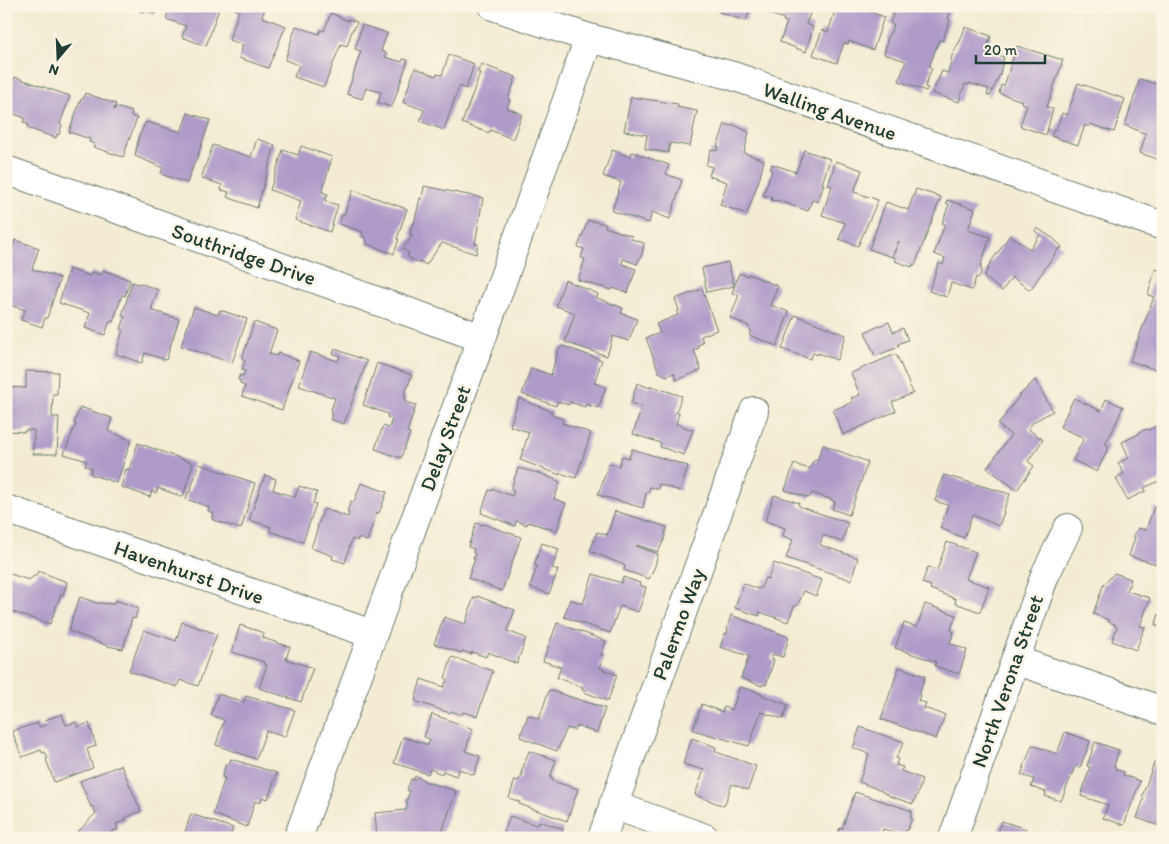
<svg xmlns="http://www.w3.org/2000/svg" width="1169" height="844" viewBox="0 0 1169 844" font-family="Itim,sans-serif">
  <rect width="100%" height="100%" fill="#fcf5e5"/>
  <filter id="ink" filterUnits="userSpaceOnUse"><feTurbulence type="fractalNoise" baseFrequency=".02" numOctaves="2"/><feDisplacementMap in="SourceGraphic" scale="10" xChannelSelector="R" yChannelSelector="G"/><feConvolveMatrix kernelMatrix="1 2 1 2 8 2 1 2 1" color-interpolation-filters="sRGB"/></filter>
  <filter id="wash" filterUnits="userSpaceOnUse"><feTurbulence type="fractalNoise" baseFrequency=".0096" numOctaves="4" result="noise"/><feDisplacementMap in="SourceGraphic" scale="20" xChannelSelector="R" yChannelSelector="G"/><feGaussianBlur stdDeviation="1.12" result="paint"/><feColorMatrix in="noise" values="0 0 0 0 0 0 0 0 0 0 0 0 0 0 0 0 0 1.4 0 .05"/><feComposite in="paint" operator="in"/></filter>
  <g filter="url(#wash)">
    <rect width="100%" height="100%" fill="#f3ecd3"/>
    <g id="blocks">
      <path fill="#af9bc9" d="M135 6H157L155 14 145 10 144 12 139 11 140 8Z
        M170 6H220L206 46 182 37 186 26 166 19Z
        M236 6H266L262 17 286 26 268 68 239 58 243 45 229 40 239 11 235 10Z
        M721 6H751L746 21 719 12Z
        M760 6H813L806 24 813 27 806 52 780 42 787 22 783 21 784 19 759 10Z
        M833 6H855L884 17 873 50 849 41 848 44 844 43 837 63 813 55 822 30 828 32 835 11 831 10Z
        M896 6H952L948 19 950 20 942 41 939 40 929 67 932 68 925 87 928 88 926 91 899 81 906 61 884 54 888 37 894 25 890 23Z
        M331 13 348 21V19L357 22 354 29 353 28 347 46 341 44 324 87 294 77 299 65 285 60 296 26 319 34 321 30 324 31Z
        M362 25 387 33 381 51 386 53 385 57 402 62 403 59 408 60 392 107 378 103 381 92 366 88 362 99 347 94 361 51 355 49Z
        M965 27 991 36 986 51 1004 57 1000 74 990 96 987 95 989 89 969 83V85L965 84 959 102 932 93 942 71 948 73 952 56 959 42H960Z
        M1017 46 1063 60 1047 107 1053 109 1046 135 1020 126 1027 105 1021 103 1022 101 999 93 1001 85 1004 86Z
        M449 55 474 64 466 89 459 86 444 130 420 121 424 110 403 102 415 68 436 76 437 74 442 75Z
        M6 61 11 63 7 80H6Z
        M481 64 516 77 508 99 510 100 507 108 522 114 513 139 490 130 489 133 462 123 480 73 478 72Z
        M15 77 70 96 60 124 62 125 59 135 57 134 56 138 27 128 28 124 23 122 25 118 6 111V103Z
        M1140 79 1163 86V161L1140 153 1146 134 1125 125Z
        M1078 83 1125 99 1114 132 1090 124 1089 127 1085 125 1078 145 1051 136 1054 129 1056 130 1062 113 1067 115Z
        M85 93 116 104 114 110 116 107 132 112 131 116 137 118 123 157 93 147 95 144 89 142 90 139 69 132 81 99 83 100Z
        M631 97 678 104 677 107 697 111 690 146 670 143 668 153 645 149 647 135 624 131Z
        M188 113 210 120 196 161H195L187 183 161 174 163 168 135 156 139 136 146 122 181 132Z
        M725 124 731 126 732 124 749 132 744 153 764 160 760 177 747 214 720 205 727 182 709 176 712 167 706 165 711 149 717 151 719 147H717Z
        M257 139 275 145 257 208 227 197 229 192 221 190 222 185 201 178 213 145 251 157Z
        M301 146 332 157 322 192 328 194 325 200 327 202 338 205 330 232 295 220 301 201 270 190 283 150 298 155Z
        M612 150 630 157 632 152 669 165 666 174 682 180 670 219 652 212 649 223 612 211 621 182 603 176Z
        M804 150 830 159 822 184H824L818 202 812 200 808 211 777 200 776 201 771 200 772 198 763 195 772 170H770L772 164 796 172Z
        M836 161 862 170 854 192 878 200 858 246 839 239 845 223 822 215 832 186 828 185Z
        M424 186 483 198 475 244H478L476 254 442 243 426 265 420 261 418 263 407 256 409 253 403 249 413 235H410L412 224H414L420 198 422 199Z
        M916 189 941 197 915 265 913 264 912 267 895 261 896 258 893 257 899 241 892 257 869 249 886 202 908 210Z
        M353 190 407 209 397 239H399L394 254 367 244 366 238 362 236 363 232 339 224 342 214 344 215Z
        M947 200 975 209 968 230 990 237 980 268 982 269 979 278 976 277 972 290 951 283 947 297 929 291 939 263 943 265 945 258 934 254 945 224H942L949 204 946 203Z
        M588 220 606 224 605 227 632 236 631 239 644 243 642 254 637 264 623 259 622 264 636 269 628 293 613 288 612 290 578 280 585 259 581 258 584 249 578 247Z
        M1037 228 1054 239 1062 247 1061 249 1059 248 1030 290 1012 277 1002 291 984 277 991 262 1010 235 1030 249 1040 235 1035 231Z
        M15 240 39 248 32 269 60 278 47 318H45L42 327 21 320 25 310 6 304V266Z
        M728 262 734 286 707 292 702 268Z
        M69 269 90 276 91 272 101 275 103 270 130 280 125 296 122 295 113 322 110 321 105 335 85 328 90 313 59 303Z
        M1155 269 1163 272V353L1157 370 1130 361 1154 297 1148 295Z
        M739 273 747 276 748 274 778 286 770 305 789 312 777 346 749 335 751 330 748 327 749 326 730 318 739 295 732 293Z
        M565 280 598 294 597 298 623 308 621 313 637 319 629 341 613 336 607 356 565 342 575 313 556 306Z
        M132 282 139 284 140 283 158 290 151 310 179 319 166 360 145 353 142 363 116 354 123 329H121L125 317 122 316Z
        M702 289 717 330 701 336 703 343 697 345 699 348 694 350 701 370 676 380 674 373 667 376 659 372 646 338 660 333 656 324 678 315 677 311 679 310 675 299Z
        M194 307 218 315 220 310 247 319 232 363 181 346Z
        M795 315 846 335 837 360 818 353V355L813 353 810 359 782 349Z
        M254 322 277 330 269 354 277 356 278 353 299 361 282 410 242 396 245 386 240 384 241 381 238 380 240 375 243 376 245 371 242 370 245 360 242 359Z
        M889 322 893 332 903 328 908 340 898 344 899 347 875 356 865 332Z
        M563 346 602 360 594 383 606 387 598 408 586 404 585 407 570 402 568 405 558 401 556 406 522 394 531 368 551 375 558 350Z
        M335 349 367 361 344 424 330 419 332 414 330 413 335 398 299 386 310 352 338 361 340 356 333 354Z
        M896 354 913 393 892 402 896 411 843 435 833 410 853 402 851 398 860 395 851 373Z
        M377 363 412 375 404 396 406 397 405 402 416 405 407 432 410 433 401 458 375 449 383 426 389 428 392 419 387 417 388 414 363 405Z
        M26 371 58 372 57 394H53L52 417H59L57 454H33L34 430H25V432L6 431V387L26 388Z
        M1035 380 1053 411 1033 422 1028 429 1043 440 1028 461 1034 466 1017 490 987 468 1011 435 998 425 1019 396Z
        M637 383 650 388 651 386 682 396 676 412 679 413 676 424 693 430 684 455 660 447 661 443 633 434 642 407 631 403Z
        M519 398 553 412 551 415 563 419 562 423 591 433 576 478 560 473V475L520 460 529 432 510 426Z
        M1074 398 1101 411 1106 399 1123 407 1111 434 1106 442V444L1109 446 1097 472 1073 460 1084 438 1060 427Z
        M80 407 112 418 108 431 131 440 117 483 90 474 92 468 85 466 87 461 64 454 76 424H74Z
        M1163 423V479L1144 488 1146 491 1127 500 1116 478 1124 474 1118 463 1129 458 1122 442 1139 434V432L1147 429 1148 430Z
        M138 443 193 463 183 497 158 488 156 493 152 491 150 497 121 487 126 469 129 470Z
        M823 445 868 462 849 515 832 509 835 502 830 499 812 493 809 498 785 490 794 464 809 469 814 460 817 461Z
        M632 449 688 466 680 491 659 484 658 489 650 487 648 493H646L643 508 598 495 609 463 619 466 622 456 629 458Z
        M199 464 255 483 241 529 213 520 212 517 213 513 208 511 209 507 186 499 188 492H190Z
        M518 468 542 474 560 482 554 499 566 503 557 531 528 522 527 525 516 521 515 526 481 513 489 490 492 491 493 489 512 496 514 490 511 489Z
        M265 475 276 479 273 490 295 497 299 486 317 492 313 503 316 504 303 542 269 531 271 527 249 520Z
        M944 475 1010 494 1003 512H1004L999 526 972 515 964 538 940 528 948 505 935 501Z
        M361 483 387 492 379 513 377 512 367 541 358 538 357 541 352 539 345 563 332 559 333 556 311 548 318 527H317L324 509 348 517 349 513 347 512 351 501 354 502Z
        M774 495 799 503 798 505 801 507 848 523 842 542 823 535 820 545 858 558 851 580 786 558 793 540 783 536 785 528 765 521Z
        M1154 507 1163 510V566L1129 556 1135 537 1133 536 1135 532 1137 531 1138 528 1146 530Z
        M615 511 667 527 664 540 658 552 637 545 636 546 658 554 655 566 649 579 624 570 625 566 624 565 590 551 597 532 607 535Z
        M476 523 482 525 483 524 521 537 502 591 468 578 475 559H473L475 554 473 553 474 549 468 547Z
        M947 542 976 552 966 579 989 587 980 612 955 603 956 599 930 589 931 586 922 583 928 567 937 570Z
        M542 543 559 549 552 568 558 570 549 594 530 587 537 566 534 565Z
        M774 563 822 580 816 596 804 591 797 606H794L788 622 760 612 759 616 735 608 743 583 758 589 761 588 765 578 768 579Z
        M38 571 67 582 63 595 61 594 50 624 6 610 7 573 29 580 34 576H36Z
        M1114 573 1131 579 1127 591 1150 598 1140 626 1145 627 1136 650 1112 641 1117 627 1115 626V624L1108 622 1109 620 1093 614 1104 583H1106Z
        M593 574 622 583 623 577 640 583 639 585 646 587 643 599 638 612 620 606 610 633 564 617 570 599 583 604Z
        M477 596 515 610 507 631 526 638 517 664 488 652 486 657 472 652 471 654 462 651V653L434 644 444 617 465 624 474 597 477 598Z
        M80 597 97 603 114 604 115 600 138 608 135 619 132 618 123 649 108 646 69 631 73 615Z
        M925 604 956 615 951 630 954 632 950 643 967 650 959 674 935 666 936 662 895 648 904 623 917 627Z
        M1163 604V628L1155 625Z
        M731 615 789 637 783 657 773 654 771 659 774 660 766 685 763 684 762 686 741 678 749 656 720 647 725 633 727 634 728 629H727Z
        M182 622 217 634 198 686 180 680 177 687 129 671 144 630 176 641Z
        M557 623 606 641 601 655 604 656 600 668 617 675 608 701 584 692 585 690H582L583 687 557 678 561 667 543 661Z
        M240 625 264 633 263 638 290 647 286 659 313 668 301 702 259 688 267 665 263 664 264 662 232 652Z
        M452 657 493 671 477 716 463 712 462 715 451 711 450 713 415 701 421 679 444 687 447 679 445 678Z
        M899 667 925 676 919 695H920L918 701 926 703 924 708 945 715 936 739 881 719Z
        M740 687 755 691 766 697 788 705 783 719 761 712 749 746 693 730 702 704 722 712 724 707 732 710Z
        M549 690 605 708 597 733 577 726 574 730 567 728 557 751 520 737 528 715 539 719Z
        M218 694 244 702 246 696 295 710 285 737 266 731 256 759 216 745 224 720 211 715Z
        M62 714 66 725 76 722 78 727 89 723 96 746 87 749 93 768 54 782 46 759 48 758 45 752 42 753 41 750 22 757 12 731 38 723 39 727 46 725 45 720Z
        M432 714 473 729 465 751 480 756 474 775 459 769 456 776 443 771 442 774 430 769 428 774 394 763 403 737 428 745 430 739 424 737Z
        M860 727 904 742 896 758 898 759 896 765 903 767 901 771 922 779 919 790 913 804 889 796V795L882 792V791L859 782 869 754 853 748Z
        M1065 732 1090 741 1080 768 1076 766 1074 769 1061 801 1045 796 1046 792 1031 787 1034 779 1021 775 1032 745 1057 754Z
        M692 738 716 747 715 751 719 753 756 766 748 790 732 784 724 806 695 795 704 770 683 764Z
        M1095 742 1119 750 1114 766 1116 767 1115 769 1124 772 1123 775 1140 781 1124 825 1103 818 1108 805 1081 796 1090 767 1087 766Z
        M529 751 556 760 550 778 553 779 552 781 578 789 567 821 519 804 520 802 509 798 515 780 517 781 521 778 523 773H521Z
        M231 759 277 773 268 799 263 797 260 803 255 801 247 827 213 814 225 778 222 777 226 763 229 764Z
        M1154 763 1163 766V827L1137 818 1144 798 1142 797Z
        M121 765 141 811 125 818 126 820 116 824 118 829 111 832 114 835 111 838H77L75 835 96 813 92 806 91 807 80 781Z
        M415 776 424 780V781L456 791 440 838 425 834 424 836 412 832 411 836 403 834 404 838H377L375 813 406 810 408 803 406 802 410 791 407 790 411 779 414 780Z
        M855 792 912 811 910 818H912L907 831 906 830 903 836 883 829 880 838H836L840 828 842 829Z
        M191 814 233 828 230 838H183Z
        M510 816 536 825H538L539 821 563 829 560 838H502Z
        M1002 821 1026 829 1023 838H996Z
        M1063 833 1075 837V838H1061Z"/>
    </g>
  </g>
  <g filter="url(#ink)">
    <use href="#blocks" fill-opacity="0" stroke="#697a6c" stroke-width="1"/>
    <g fill="none" stroke-linecap="round" stroke-linejoin="round">
      <defs>
        <path id="minor" d="M493 6 589 38 733 76 1163 226
          M6 170 482 338
          M6 512 9 510 372 634
          M1015 660 1163 711
          M613 805 705 838
          M298 838 482 338 589 38
          M602 838 754 411
          M953 838 1045 575 1068 528"/>
      </defs>
      <use href="#minor" stroke="#697a6c" stroke-width="30"/>
      <use href="#minor" stroke="#fff" stroke-width="28"/>
    </g>
  </g>
  <g text-anchor="middle" dominant-baseline="central" stroke-width="4.5" stroke-linejoin="round" paint-order="stroke">
    <g font-size="21" fill="#1f3d34" stroke="#fcf5e5">
      <text transform="translate(830 111) rotate(19)">Walling Avenue</text>
      <text transform="translate(244 254) rotate(19)">Southridge Drive</text>
      <text transform="translate(445 438) rotate(-70)">Delay Street</text>
      <text transform="translate(189 572) rotate(19)">Havenhurst Drive</text>
      <text transform="translate(678 624) rotate(-70)">Palermo Way</text>
      <text transform="translate(1007 681) rotate(-71)">North Verona Street</text>
    </g>
  </g>
  <rect width="1169" height="844" fill="none" stroke="#fcf5e5" stroke-width="25"/>
  <g transform="translate(58 58) rotate(199)" stroke="#fcf5e5" stroke-width="4" paint-order="stroke">
  <path d="M0-4L9 19L0 12L-9 19Z" fill="#1f3d34"/>
  <text y="-8" font-size="14" font-weight="bold" text-anchor="middle" fill="#1f3d34">N</text>
  </g>
  <path d="M976 55v8h69v-8" fill="none" stroke="#1f3d34" stroke-width="2.5"/>
  <text x="984" y="55" font-size="15" fill="#1f3d34" stroke="#fcf5e5" stroke-width="4" paint-order="stroke">20 m</text>
</svg>
